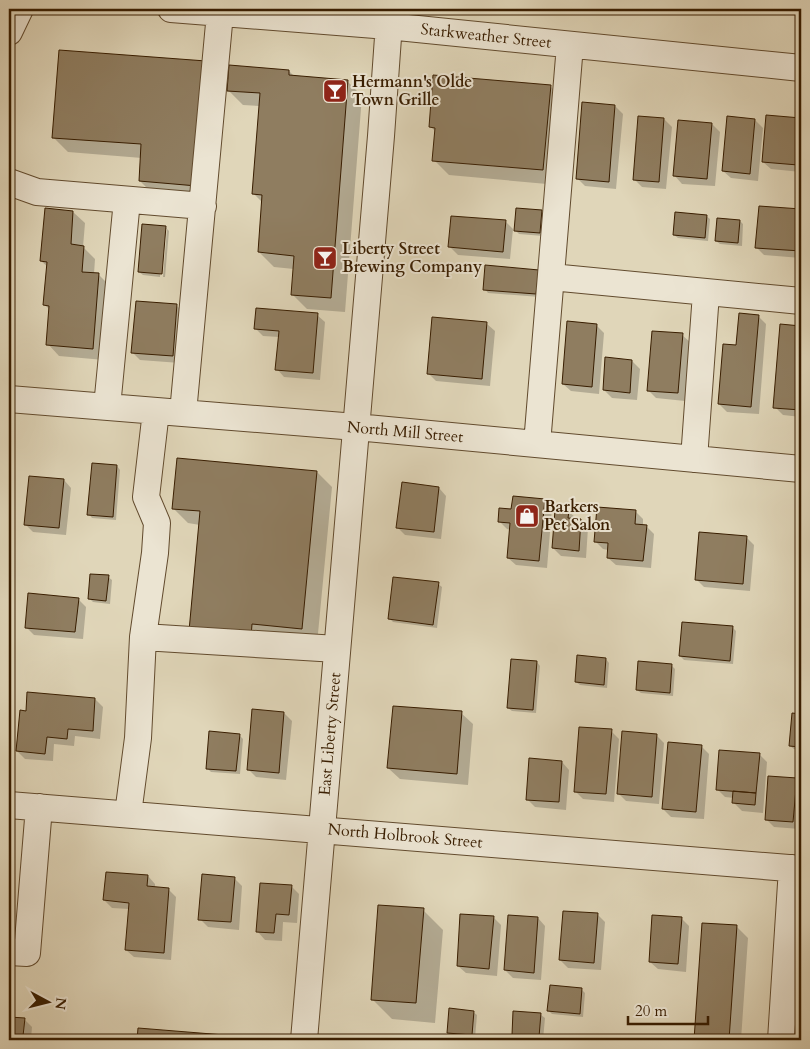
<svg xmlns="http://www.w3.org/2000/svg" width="810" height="1049" viewBox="0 0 810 1049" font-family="Cardo,serif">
  <rect width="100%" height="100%" fill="#e0d6b9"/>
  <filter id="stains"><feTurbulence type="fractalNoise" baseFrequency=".004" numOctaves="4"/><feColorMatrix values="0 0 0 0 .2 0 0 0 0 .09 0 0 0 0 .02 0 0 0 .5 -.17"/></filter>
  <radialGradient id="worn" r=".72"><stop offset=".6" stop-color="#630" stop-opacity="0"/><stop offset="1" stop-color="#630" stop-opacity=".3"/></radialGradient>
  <path fill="#0003" d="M60 51 211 200 155 196 140 181 142 158 68 152 53 137Z
    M289 71 295 77 347 81 362 96 345 312 307 309 292 294 294 269 274 267 259 252 263 203 253 193 260 106 243 105 228 90Z
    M550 86 565 101 558 185 449 175 434 160 436 132 431 127Z
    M615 106 623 114 616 189 585 186 577 178Z
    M768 116 801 119V172L771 169 763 162Z
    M664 119 672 127 666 189 642 187 634 179Z
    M755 120 763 128 758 181 731 178 723 171Z
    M712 124 720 132 715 186 682 184 675 176Z
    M760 207 801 211V258L764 255 756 247Z
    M541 211 545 215 543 236 519 234 515 230Z
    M73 212 85 223 83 247 95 259 94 274 99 275 110 286 104 360 59 356 48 344 50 310 44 304 48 267 41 261Z
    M706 216 710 219 708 241 678 238 674 235Z
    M505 221 513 229 510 259 458 255 450 247Z
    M740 221 743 224 742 246 720 244 716 241Z
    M143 226 165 227 167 229H164L160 277 143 275 139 272Z
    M167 229 169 231 165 277H163Z
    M542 275 540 297 488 293 485 289Z
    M176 305 184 313 180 363 140 360 132 352Z
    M317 315 325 322 320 380 284 377 277 369 279 337 263 336 255 328Z
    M758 316 766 324 759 414 727 412 719 404 737 346Z
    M433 319 487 324 495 331 490 386 436 381 428 373Z
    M596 325 604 333 599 394 571 391 563 384Z
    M781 326 801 327V417L783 415 775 407Z
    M682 335 690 342 685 401 656 398 648 390Z
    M632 361 640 369 637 400 612 398 604 390Z
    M117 466 120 470 116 520 92 518 89 514Z
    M317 472 332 487 317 644 205 646 200 525 188 523 173 508Z
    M64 480 71 488 66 535 33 532 25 524Z
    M439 488 446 496 441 539 405 535 397 527Z
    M544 500 552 508 547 568 516 565 508 558 511 530 507 529 499 521 512 511Z
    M635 511 643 519V526H646L654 534 651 568 616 565 608 558V550L603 549 595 541Z
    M569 512 588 528 586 558 561 556 553 548Z
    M746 537 754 545 750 591 704 587 696 579Z
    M108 577 112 580 110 604 93 602 90 599Z
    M438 584 442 587 437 628 393 622 389 618Z
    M78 599 86 607 83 639 34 635 26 627Z
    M732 627 736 631 733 664 684 660 680 656Z
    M606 659 609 663 607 688 580 685 576 682Z
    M537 662 540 666 536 713 512 711 508 708Z
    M671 665 675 669 673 696 641 693 637 690Z
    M95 699 103 707 100 739 75 736 74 746 54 744 53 761 25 759 17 751 27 712Z
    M284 713 292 721 286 780 256 777 248 769Z
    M461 713 473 724 468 785 400 779 388 768Z
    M793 714 801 715V750L794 749 790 746Z
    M611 731 619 739 614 802 583 799 575 791Z
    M239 735 243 739 240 774 211 772 207 768Z
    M656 735 664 743 659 804 626 801 618 793Z
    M701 746 709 754 704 819 671 817 663 809Z
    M759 754 767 762 763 813 742 811 734 803V798L725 797 717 789Z
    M562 762 569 770 566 810 535 807 527 799Z
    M796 780 801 785 800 829 774 827 766 819Z
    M148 876 155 884V888L168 889 176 897 171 960 134 957 126 950 129 909 112 908 104 900Z
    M234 878 242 886 239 930 208 927 200 919Z
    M291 886 299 894 297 923 283 922 282 941 265 940 258 932Z
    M423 910 443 930 435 1023 392 1019 372 999Z
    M597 914 605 922 601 970 568 968 560 960Z
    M493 917 501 925 497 976 466 973 458 966Z
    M538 918 545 926 541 980 513 978 505 970Z
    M681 918 689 926 686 972 658 969 650 962Z
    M703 924 736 926 748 938 741 1040H695Z
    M581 989 585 993 583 1017 552 1014 549 1011Z
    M473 1012 477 1015 475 1038 452 1037 448 1033Z
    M514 1013 541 1015 545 1018 543 1040 517 1038 513 1034Z
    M9 1018 24 1019 32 1027 31 1039 33 1040H9Z
    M139 1029 249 1038 251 1040H138Z"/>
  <path fill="#8f7d60" stroke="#381d00" d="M59 50 206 61 197 186 139 181 141 144 52 138Z
    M229 65 289 70V75L348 80 331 298 291 295 294 256 258 252 262 195 252 194 260 93 227 91Z
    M433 75 551 85 543 170 432 161 435 128 429 127Z
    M582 102 615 105 609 182 576 179Z
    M766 115 801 118 798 165 762 162Z
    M638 116 664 118 659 182 633 180Z
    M727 116 755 119 750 174 722 171Z
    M678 120 712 123 707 179 673 176Z
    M759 206 801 209V251L755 248Z
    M45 208 73 211 71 244 84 246 82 272 99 273 93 349 46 345 49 306 43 305 47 262 40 261Z
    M516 208 542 210 540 233 514 231Z
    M675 212 707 215 705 238 673 235Z
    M451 216 506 220 503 252 448 247Z
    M717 218 740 220 738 243 715 241Z
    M142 224 166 226 162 274 138 272Z
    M485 265 539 270 536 294 483 290Z
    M136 301 177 304 173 356 131 353Z
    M256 308 318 313 313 373 275 370 279 331 254 329Z
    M739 313 759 315 751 407 718 404 723 344 736 345Z
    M432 317 487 322 482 379 427 374Z
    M567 321 597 324 592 387 562 384Z
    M780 324 801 326V410L773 408Z
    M652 331 683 333 678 393 647 391Z
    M605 357 632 360 630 393 603 390Z
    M177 458 317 471 302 629 252 624 251 637 189 631 200 511 172 509Z
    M92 463 117 465 113 517 87 515Z
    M29 476 64 479 59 528 24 525Z
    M402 482 439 487 434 532 396 528Z
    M513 496 545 499 539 561 507 558 510 523 498 522 499 508 511 509Z
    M597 507 636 510 635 524 647 525 643 561 607 558 608 543 594 542Z
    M555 510 569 511 568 518 581 519 579 551 552 548Z
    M699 532 747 536 743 584 695 580Z
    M90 574 109 575 106 601 88 599Z
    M393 577 439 582 433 625 388 619Z
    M28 593 79 598 75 632 25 628Z
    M682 622 733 626 730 661 679 656Z
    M577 655 606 658 604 685 575 682Z
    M511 659 537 661 533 710 507 708Z
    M638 661 672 664 670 693 636 690Z
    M27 692 95 698 93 731 68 729 67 739 47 737 45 754 16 751 20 710 26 711Z
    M393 706 462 711 457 774 387 768Z
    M252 709 284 712 279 773 247 770Z
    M792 713 801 714V747L789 746Z
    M579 727 612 729 606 794 574 792Z
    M209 731 240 734 236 771 206 769Z
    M622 731 657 734 652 797 617 794Z
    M668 742 702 745 696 812 662 809Z
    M719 750 760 753 756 793 716 790Z
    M529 758 562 761 559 802 526 800Z
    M768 776 797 778 793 822 765 820Z
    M733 791 756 793 755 805 732 803Z
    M106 872 148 875 147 886 169 888 164 953 125 950 129 903 103 900Z
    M202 874 235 877 231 922 198 920Z
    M260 883 292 885 289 915 276 914 274 933 256 932Z
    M378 905 424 908 416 1003 371 1000Z
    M563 911 598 913 594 963 559 960Z
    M460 914 494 916 489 969 457 966Z
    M508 915 538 917 534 973 504 970Z
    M652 915 682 917 678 964 649 962Z
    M702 923 737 925 729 1040H694Z
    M550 985 582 988 580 1014 547 1011Z
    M449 1008 474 1011 472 1035 447 1033Z
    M513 1011 541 1013 539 1037 512 1035Z
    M9 1017 25 1018 23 1036 31 1037V1040H9Z
    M138 1028 249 1037V1040H137Z"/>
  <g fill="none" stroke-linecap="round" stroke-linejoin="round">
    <defs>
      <path id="minor" d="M171 9 388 26 801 68
        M9 32 20 9
        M9 182 37 192 203 206
        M551 277 801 301
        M9 399 356 427 801 469
        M107 407 127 200
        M183 413 220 13
        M537 444 570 45
        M694 459 706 293
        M143 637 337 649
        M9 805 801 869
        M128 814 138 738 143 637 155 553 157 523 146 497 156 411
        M9 952 27 953 39 807
        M304 1040 381 136 390 9
        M781 1040 792 868"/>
    </defs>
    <use href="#minor" stroke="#624b2e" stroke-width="28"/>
    <use href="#minor" stroke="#ebe4d2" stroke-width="26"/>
  </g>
  <defs>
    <symbol id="bar-square" viewBox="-11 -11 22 22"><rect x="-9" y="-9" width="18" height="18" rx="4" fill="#8f2418" stroke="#ebe4d2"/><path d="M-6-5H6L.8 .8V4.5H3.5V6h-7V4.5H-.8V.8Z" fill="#fff"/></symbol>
    <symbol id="shop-square" viewBox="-11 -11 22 22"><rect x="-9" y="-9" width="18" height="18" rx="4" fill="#8f2418" stroke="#ebe4d2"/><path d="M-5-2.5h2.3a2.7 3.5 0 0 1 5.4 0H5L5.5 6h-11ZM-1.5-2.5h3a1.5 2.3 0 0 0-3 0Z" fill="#fff"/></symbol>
  </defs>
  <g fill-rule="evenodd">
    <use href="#bar-square" x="321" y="77" width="28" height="28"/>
    <use href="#bar-square" x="311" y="244" width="28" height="28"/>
    <use href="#shop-square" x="513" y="502" width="28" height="28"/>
  </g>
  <g text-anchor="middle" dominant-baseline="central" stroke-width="4" stroke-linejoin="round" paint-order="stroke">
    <g font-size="16" fill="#381d00" stroke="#ebe4d2">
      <text transform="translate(486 36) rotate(6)">Starkweather Street</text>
      <text transform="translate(405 432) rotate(5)">North Mill Street</text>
      <text transform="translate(330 734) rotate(-85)">East Liberty Street</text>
      <text transform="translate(405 836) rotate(5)">North Holbrook Street</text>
    </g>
    <g font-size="16" font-weight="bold" fill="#381d00" stroke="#ebe4d2" text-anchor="start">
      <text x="352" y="82">Hermann's Olde<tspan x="352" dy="18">Town Grille</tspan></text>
      <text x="342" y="249">Liberty Street<tspan x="342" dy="18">Brewing Company</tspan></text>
      <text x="544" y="507">Barkers<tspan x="544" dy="18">Pet Salon</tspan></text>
    </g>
  </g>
  <rect width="810" height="1049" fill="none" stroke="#e0d6b9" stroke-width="30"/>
  <rect x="10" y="10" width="790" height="1029" fill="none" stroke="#381d00" stroke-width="2.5"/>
  <rect x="15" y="15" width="780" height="1019" fill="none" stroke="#381d00"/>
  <g transform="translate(48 1002) rotate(97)" stroke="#ebe4d2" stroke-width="4" paint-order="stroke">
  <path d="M0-4L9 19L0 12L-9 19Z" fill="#381d00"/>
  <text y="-8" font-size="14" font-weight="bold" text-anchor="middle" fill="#381d00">N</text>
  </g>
  <path d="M628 1016v8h80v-8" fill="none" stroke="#381d00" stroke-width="2.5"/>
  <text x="635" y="1016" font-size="15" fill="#381d00" stroke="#ebe4d2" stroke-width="4" paint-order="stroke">20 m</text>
  <rect width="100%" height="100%" filter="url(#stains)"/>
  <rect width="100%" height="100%" fill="url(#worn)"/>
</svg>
